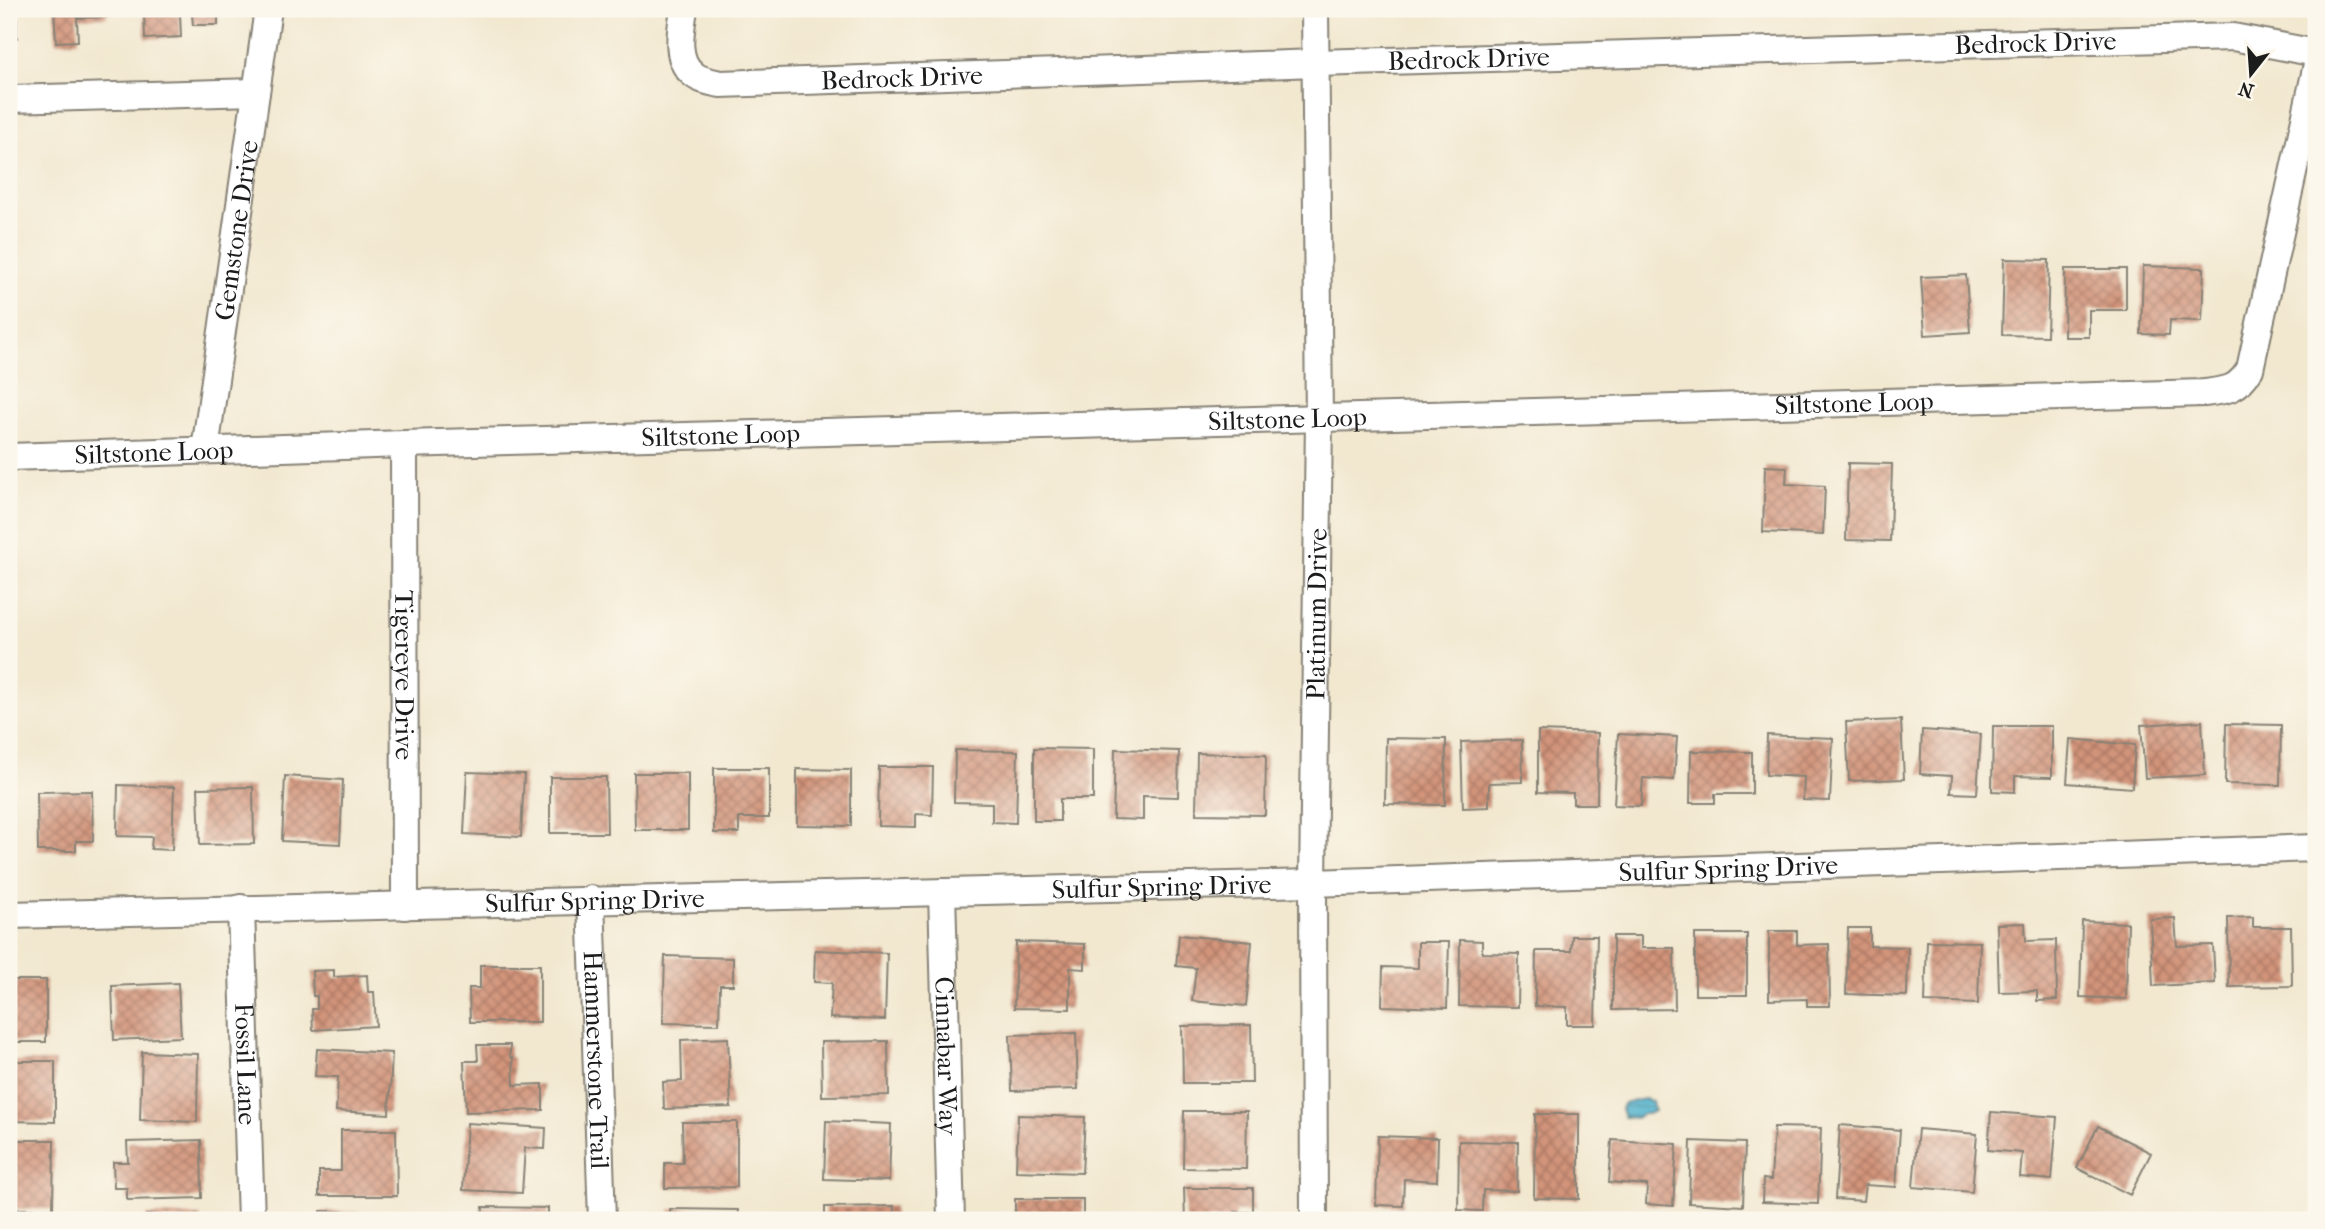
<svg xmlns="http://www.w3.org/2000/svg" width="2325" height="1229" viewBox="0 0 2325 1229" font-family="'IM FELL French Canon',serif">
  <defs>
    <pattern id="water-rules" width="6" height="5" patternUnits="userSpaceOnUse" patternTransform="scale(1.75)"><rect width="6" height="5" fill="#4eb1cd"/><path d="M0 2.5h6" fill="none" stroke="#408fa6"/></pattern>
    <pattern id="building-cross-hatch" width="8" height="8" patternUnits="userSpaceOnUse" patternTransform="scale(1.75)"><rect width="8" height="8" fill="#d2947a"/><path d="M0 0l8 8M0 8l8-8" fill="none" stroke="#aa7863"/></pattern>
  </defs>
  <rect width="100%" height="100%" fill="#fbf7ec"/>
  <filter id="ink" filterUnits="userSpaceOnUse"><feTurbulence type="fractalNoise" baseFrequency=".0143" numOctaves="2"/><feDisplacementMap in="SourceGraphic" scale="14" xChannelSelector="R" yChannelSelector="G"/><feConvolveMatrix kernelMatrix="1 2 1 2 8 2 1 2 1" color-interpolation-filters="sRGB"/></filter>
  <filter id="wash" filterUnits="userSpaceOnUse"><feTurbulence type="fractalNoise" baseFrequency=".00686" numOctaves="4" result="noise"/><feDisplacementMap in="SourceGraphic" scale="28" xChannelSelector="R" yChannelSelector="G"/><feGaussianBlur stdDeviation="1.57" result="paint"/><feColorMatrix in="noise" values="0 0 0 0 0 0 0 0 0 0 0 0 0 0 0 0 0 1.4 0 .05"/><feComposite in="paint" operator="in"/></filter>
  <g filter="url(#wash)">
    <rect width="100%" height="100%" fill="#f2e8d0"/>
    <path fill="url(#water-rules)" stroke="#356674" stroke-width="2" d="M1644 1099 1652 1101 1654 1111 1648 1114H1641L1636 1118 1624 1117 1621 1109 1623 1104Z"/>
    <g id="blocks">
      <path fill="url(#building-cross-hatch)" d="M9 9H17V38H9Z
        M54 9H115V12H106L107 17 77 18 78 41 56 42Z
        M156 9H218V25H193L192 14H180L181 37 145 39 144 13H156Z
        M2004 259 2049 260 2047 336 2002 335Z
        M2143 266 2204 268 2202 321 2170 320 2169 335 2141 334Z
        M2065 269H2126V310H2089V337H2064Z
        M1966 275 1970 332 1925 335 1921 277Z
        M1848 463 1892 464 1890 541 1846 540Z
        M1765 466 1787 467 1786 484 1825 486 1823 535 1763 532Z
        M1901 720 1904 779 1849 781 1846 722Z
        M2202 721 2205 775 2145 778 2141 725Z
        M2226 724 2281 725 2280 785 2225 784Z
        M1993 726H2052V777L2015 776V792L1992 791Z
        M1922 730 1981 734 1977 794 1951 793 1952 776 1920 774Z
        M1538 731 1598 733 1597 804H1573V793L1538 792Z
        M1618 734 1677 737 1674 780 1643 778 1641 806 1614 805Z
        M1767 735 1833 738 1830 801 1803 800 1804 777 1766 775Z
        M1386 738 1446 739 1445 805 1385 804Z
        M2070 739 2135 745 2132 788 2067 783Z
        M1522 740 1523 782 1489 783V807L1463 808 1461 742Z
        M1034 748 1093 749V799H1060V821H1034Z
        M1115 749 1179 751 1178 797 1143 796V820L1113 819Z
        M955 750 1018 751 1016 823 992 822V803L954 802Z
        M1691 751 1752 752V794H1715V803H1690Z
        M1197 753 1266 755 1265 815 1196 814Z
        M879 767H933L932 815 916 814V827L878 826Z
        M714 768H769V818H739V833H714Z
        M797 769 851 770V826L797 825Z
        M467 772 524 774 521 837 464 834Z
        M634 773H688V830H635Z
        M285 776 343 780 340 844 282 841Z
        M550 777H606L607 833H550Z
        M118 785 174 787 172 850 151 849 152 837 117 836Z
        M253 787 254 844 200 845 198 788Z
        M92 791 93 841H76V851H38L37 792Z
        M9 793H12L13 854H9Z
        M2253 917V927H2291L2292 986 2229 987 2228 918Z
        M2175 918 2177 946 2213 945 2215 983 2153 986 2150 919Z
        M2082 921 2128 923 2126 999 2080 997Z
        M2025 923 2026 941 2056 940 2057 1000 2037 1001V991L1999 992 1997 924Z
        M1848 928H1870V946L1908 947 1907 996 1846 994Z
        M1769 931H1797V945L1829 944 1830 1006H1807V999L1769 1000Z
        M1695 934H1747V995H1695Z
        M1179 935 1252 942 1246 1006 1192 1001 1196 968 1176 966Z
        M1572 936H1597L1595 1025H1567V1007L1535 1006 1536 951H1571Z
        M1613 936H1641V948H1674L1675 1009 1613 1010Z
        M1460 940 1482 941V953L1519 954 1518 1007 1459 1006Z
        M1927 941 1980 942 1978 1004 1925 1002Z
        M1016 942 1085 944V969L1070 968V1009L1014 1008Z
        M1418 942H1449L1447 1008 1382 1006 1383 967 1418 968Z
        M815 950 887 953 885 1020 830 1018 832 983 814 982Z
        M665 956 733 958V985H720L719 1024 663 1023Z
        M480 965H540V1022H470L469 988H480Z
        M334 970V977L367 975 368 992H374L376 1026 313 1030 312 1009H317V996H313L312 971Z
        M9 980H46V1042H9Z
        M178 983 181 1037 114 1040 112 986Z
        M1251 1025 1252 1083H1183L1182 1026Z
        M1076 1033 1078 1089 1012 1091 1010 1035Z
        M728 1038 731 1107 664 1109 663 1082 682 1081 681 1040Z
        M888 1041 889 1095 822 1096 821 1042Z
        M477 1045H510V1057L513 1058 514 1085 543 1084V1110L466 1112 464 1061H478Z
        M317 1049 392 1053 389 1114 336 1111 338 1077 315 1076Z
        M142 1052 198 1054 197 1122 140 1120Z
        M9 1061H55V1122L9 1121Z
        M1184 1111H1247L1246 1169 1183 1168Z
        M1991 1112 2057 1117 2052 1180 2020 1177 2022 1153 1988 1150Z
        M1535 1114H1579V1199L1534 1198Z
        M1018 1115 1085 1117 1082 1173 1016 1171Z
        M826 1121 891 1124 889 1181 824 1179Z
        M682 1122H737V1187L665 1188V1163H683Z
        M467 1123 546 1128 545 1149 525 1148 522 1193 463 1190Z
        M1840 1125 1900 1130 1896 1187 1865 1185 1863 1201 1835 1199Z
        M2098 1126 2151 1153 2130 1195 2077 1168Z
        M1774 1127 1821 1128 1818 1204 1762 1202 1763 1179 1771 1180Z
        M1918 1129 1977 1134 1972 1192 1913 1187Z
        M341 1130H396L397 1196H319V1171H341Z
        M1378 1136 1438 1138 1437 1181 1404 1179 1403 1206 1376 1205Z
        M9 1140H54L53 1209H9Z
        M201 1140 202 1198 127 1200V1188H114L113 1162H128L127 1142Z
        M1612 1140 1677 1144 1673 1206 1646 1204 1647 1185 1609 1182Z
        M1459 1141 1518 1142 1517 1191 1483 1190 1482 1211 1458 1210Z
        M1691 1141 1745 1143 1743 1206 1689 1203Z
        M1184 1188H1253V1212H1235V1220H1185Z
        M1015 1199H1083V1220H1015Z
        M894 1206V1220H825V1207Z
        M483 1207 548 1208V1220H482Z
        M670 1209 738 1210V1220H670Z
        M321 1211 405 1214 404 1220H320Z
        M146 1215 201 1216 200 1220H146Z"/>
    </g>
  </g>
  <g filter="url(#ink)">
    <use href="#blocks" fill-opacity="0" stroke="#878276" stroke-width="2"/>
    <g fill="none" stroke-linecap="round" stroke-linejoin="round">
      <defs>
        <g id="minor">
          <path id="s1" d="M684 9C681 30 674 59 693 74 699 80 712 82 720 84L1316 63 2233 37 2316 53"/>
          <path d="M9 99 256 92"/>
          <path id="s2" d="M404 444 405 906"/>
          <path id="s3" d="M205 450 268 9"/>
          <path id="s4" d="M9 457 404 444 2204 393C2228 390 2237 390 2250 369L2316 69"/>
          <path id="s5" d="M942 892 951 1220"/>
          <path id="s6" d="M591 899 602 1220"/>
          <path id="s7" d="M241 908 251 1220"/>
          <path id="s8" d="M9 915 1313 883 2316 848"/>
          <path id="s9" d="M1314 1220 1313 883 1319 419 1315 9"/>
        </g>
      </defs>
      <use href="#minor" stroke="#878276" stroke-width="30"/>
      <use href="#minor" stroke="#fff" stroke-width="26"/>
    </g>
  </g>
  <g text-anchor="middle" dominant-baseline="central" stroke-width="5" stroke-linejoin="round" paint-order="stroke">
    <g font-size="26" fill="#1c1c1c" stroke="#fbf7ec">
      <text stroke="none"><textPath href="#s1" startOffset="1414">Bedrock Drive</textPath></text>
      <text stroke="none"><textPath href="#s1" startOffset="847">Bedrock Drive</textPath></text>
      <text stroke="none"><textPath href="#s1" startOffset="280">Bedrock Drive</textPath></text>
      <text stroke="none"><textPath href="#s3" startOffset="222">Gemstone Drive</textPath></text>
      <text stroke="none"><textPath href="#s4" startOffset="1846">Siltstone Loop</textPath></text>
      <text stroke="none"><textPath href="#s4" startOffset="1279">Siltstone Loop</textPath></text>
      <text stroke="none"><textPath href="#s4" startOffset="712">Siltstone Loop</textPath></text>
      <text stroke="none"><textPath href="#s4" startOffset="145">Siltstone Loop</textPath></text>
      <text stroke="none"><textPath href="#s9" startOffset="606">Platinum Drive</textPath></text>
      <text stroke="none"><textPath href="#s2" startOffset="231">Tigereye Drive</textPath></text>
      <text stroke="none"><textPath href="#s8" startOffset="1720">Sulfur Spring Drive</textPath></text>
      <text stroke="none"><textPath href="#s8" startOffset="1153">Sulfur Spring Drive</textPath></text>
      <text stroke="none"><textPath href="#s8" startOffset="586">Sulfur Spring Drive</textPath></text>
      <text stroke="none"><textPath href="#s5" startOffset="164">Cinnabar Way</textPath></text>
      <text stroke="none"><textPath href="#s6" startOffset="161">Hammerstone Trail</textPath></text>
      <text stroke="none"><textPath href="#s7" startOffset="156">Fossil Lane</textPath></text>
    </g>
  </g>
  <rect width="2325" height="1229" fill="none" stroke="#fbf7ec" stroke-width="35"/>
  <g transform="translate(2251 74) rotate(197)" stroke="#fbf7ec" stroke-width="5" paint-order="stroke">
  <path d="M0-5L12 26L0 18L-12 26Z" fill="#1c1c1c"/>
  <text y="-10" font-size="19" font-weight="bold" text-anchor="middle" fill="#1c1c1c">N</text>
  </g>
</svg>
